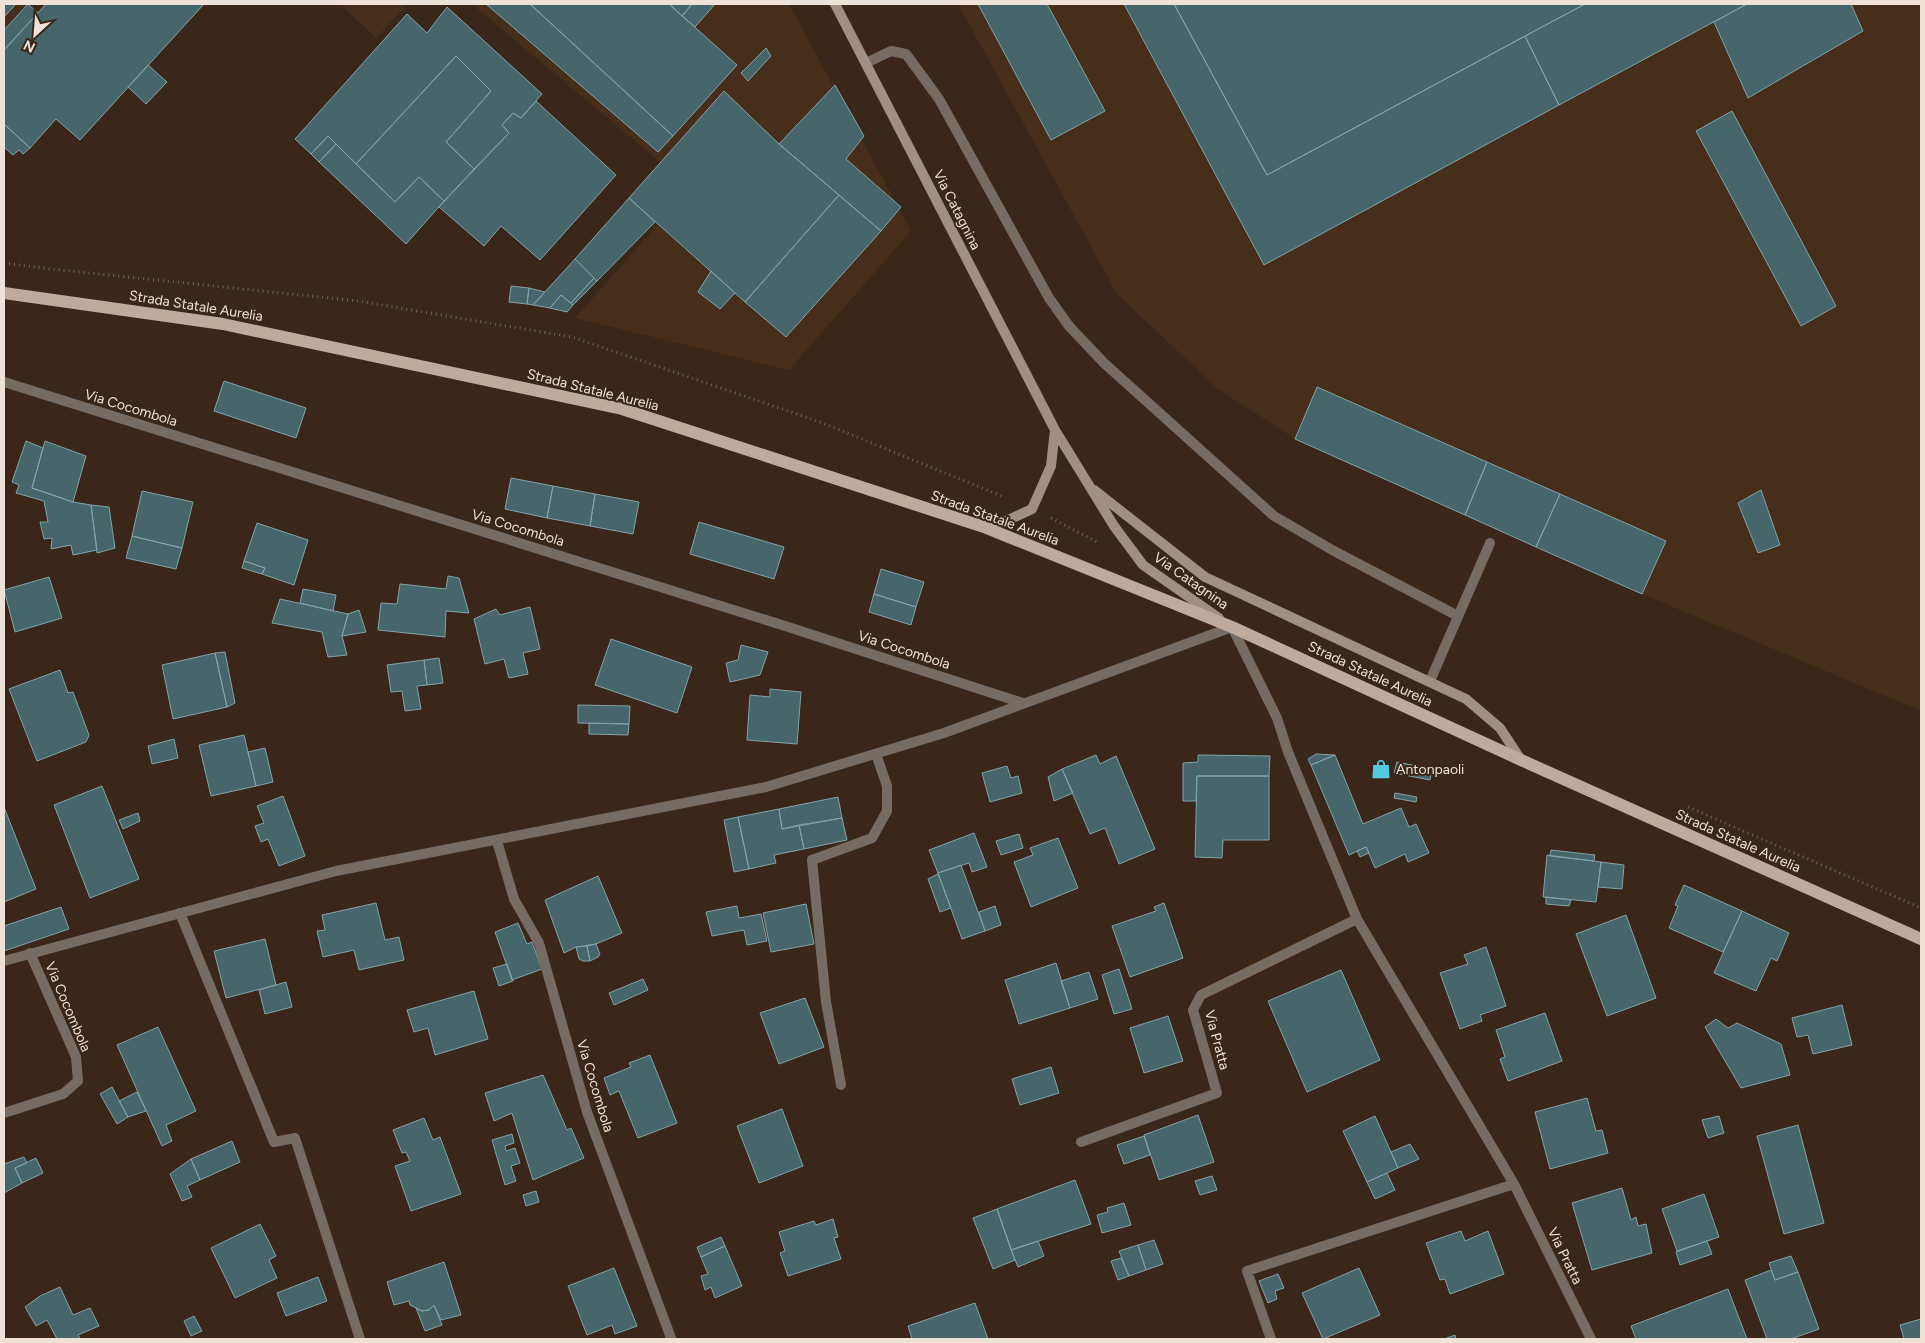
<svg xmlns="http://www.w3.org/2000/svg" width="1925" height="1343" viewBox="0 0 1925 1343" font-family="Figtree,sans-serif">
  <rect width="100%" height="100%" fill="#3a2719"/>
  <path fill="#462e1a" d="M4 4H27L4 29Z
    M340 4H408L376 38Z
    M472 4H789L911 231 789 370 575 318 654 229 624 201 660 162Z
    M958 4H1921V711L1642 594 1295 439 1218 389 1117 294Z"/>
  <path fill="#47666c" stroke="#82a3aa" d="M4 4H16L4 17Z
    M28 4 38 13 4 50V30Z
    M46 4H204L80 140 56 119 30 148 4 124V50Z
    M486 4H530L673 136 658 152Z
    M530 4H669L737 65 673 136Z
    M669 4H692L682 16Z
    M692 4H715L695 27 682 16Z
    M978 4H1047L1105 111 1051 140Z
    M1124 4H1174L1267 175 1525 36 1559 105 1264 265Z
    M1174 4H1585L1267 175Z
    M1585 4H1747L1559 105 1525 36Z
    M1747 4H1851L1863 31 1748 98 1714 22Z
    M447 7 542 94 521 118 513 113 502 125 509 133 474 169 446 142 491 91 456 56 356 164 328 136 311 154 295 139 407 14 427 33Z
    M766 48 771 56 748 81 741 73Z
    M456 56 491 91 446 142 474 169 444 201 419 177 395 202 356 164Z
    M148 65 167 82 146 104 128 87Z
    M835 85 864 136 846 159 901 207 881 231 779 144Z
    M724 91 779 144 839 195 745 302 629 198Z
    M536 101 616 175 540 260 501 226 484 246 439 207 509 133 502 125 513 113 521 118Z
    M1732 111 1836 306 1801 326 1696 131Z
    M4 124 30 148 23 154 19 150 13 155 5 148 4 149Z
    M328 136 336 144 319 162 311 154Z
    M336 144 395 202 419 177 444 201 406 244 319 162Z
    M839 195 881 231 786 337 745 302Z
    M629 198 655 222 597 281 575 259Z
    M575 259 594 278 571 303 561 295 550 308 533 305Z
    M711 271 735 293 720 309 698 292Z
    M594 278 597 281 573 305 571 303Z
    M511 286 529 288 527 304 509 302Z
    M529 288 545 292 533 305 527 304Z
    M561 295 573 305 567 312 550 308Z
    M224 381 306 408 296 438 214 411Z
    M1317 387 1487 462 1465 515 1295 439Z
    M26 441 43 448 32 488 73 502 91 505 97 550 73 555 71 545 51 549 52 538 44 539 40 522H48L44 501 16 493 19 485 12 482Z
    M45 441 86 456 73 502 32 488Z
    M1487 462 1560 494 1536 547 1465 515Z
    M511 478 553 486 547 518 505 509Z
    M553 486 595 494 590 526 547 518Z
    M1761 490 1780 545 1758 553 1738 503Z
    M142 491 193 502 182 548 132 536Z
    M595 494 639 502 633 534 590 526Z
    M1560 494 1666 541 1642 594 1536 547Z
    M91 505 109 507 115 548 97 553Z
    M699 522 784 547 774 579 690 554Z
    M257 523 308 540 294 585 262 574 265 568 244 561Z
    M132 536 182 548 176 569 126 558Z
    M244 561 265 568 262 574 242 568Z
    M881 569 924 582 916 607 874 594Z
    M448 576 459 578 469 613 446 611 445 637 378 630 381 603 397 604 400 584 446 589Z
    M49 577 62 618 15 632 4 590Z
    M303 589 336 595 333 611 300 603Z
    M874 594 916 607 911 625 869 612Z
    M280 599 348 614 342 636 347 655 328 657 322 632 272 623Z
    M530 607 540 649 523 653 528 674 509 678 504 659 485 664 474 619 496 609 500 615Z
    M359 610 366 632 342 636 348 614Z
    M611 639 692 667 677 713 595 685Z
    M741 645 768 652 760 675 730 682 726 663 738 660Z
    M225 652 235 703 227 707 215 653Z
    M215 653 227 707 173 719 162 665Z
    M439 658 443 683 427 685 424 660Z
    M424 660 427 685 417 686 421 709 405 711 402 691 391 692 387 665Z
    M60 670 68 693 73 692 89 735 86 742 37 761 9 689Z
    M770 689 801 692 797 744 747 740 750 695 770 697Z
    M578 705 630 706 629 724 578 723Z
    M589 723 629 724 628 735 589 734Z
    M244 735 256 786 211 796 199 745Z
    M174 739 178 758 152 764 148 746Z
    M265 748 273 782 256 786 248 752Z
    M1316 754 1335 755 1311 765 1308 759Z
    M1096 755 1100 764 1116 756 1155 849 1119 864 1105 828 1090 834 1062 769Z
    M1198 755 1270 756 1269 776H1197L1196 801H1183V763L1198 762Z
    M1335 755 1363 824 1401 808 1409 827 1416 824 1429 853 1408 862 1405 854 1375 868 1366 847 1349 855 1311 765Z
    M1397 762 1432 769 1430 780 1394 773Z
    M1007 766 1011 778 1018 776 1022 793 990 802 982 773Z
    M1062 769 1073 793 1054 801 1048 777Z
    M1197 776H1269V840H1223L1222 858 1195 857Z
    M102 786 139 879 90 898 54 805Z
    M1395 793 1417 797 1416 802 1394 798Z
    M283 796 305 856 279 866 268 839 261 842 255 826 264 823 257 806Z
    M838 797 842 818 782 829 779 809Z
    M4 807 36 889 4 902Z
    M779 809 782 829 799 825 804 849 774 855 776 863 749 869 738 817Z
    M138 813 140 821 123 829 119 820Z
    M738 817 749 869 734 872 724 820Z
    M842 818 847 840 804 849 799 825Z
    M974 833 987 867 972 872 969 863 938 873 929 850Z
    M1019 834 1023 848 1001 855 996 841Z
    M1058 838 1078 888 1031 907 1014 862 1033 855 1030 848Z
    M1366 847 1369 853 1360 857 1357 851Z
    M1551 850 1595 855 1594 861 1550 856Z
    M1547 855 1601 862 1596 902 1543 897Z
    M1601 862 1624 865 1622 889 1598 887Z
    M961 865 985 931 962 939 938 873Z
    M938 874 951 908 940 912 928 879Z
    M598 876 622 933 596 944 576 947 564 953 545 900Z
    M1684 885 1742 911 1723 952 1669 928 1678 906 1675 905Z
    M1546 897 1571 900 1569 906 1546 904Z
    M376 903 385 940 399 937 404 960 359 970 354 950 323 957 317 931 325 930 322 915Z
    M1164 903 1183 958 1130 977 1112 926 1156 911 1154 907Z
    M806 904 814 944 771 952 763 913Z
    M737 906 739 918 761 914 767 941 747 945 744 930 712 936 706 912Z
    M995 906 1001 925 985 931 979 912Z
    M61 907 69 929 4 951V926Z
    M1742 911 1789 933 1777 961 1771 958 1756 991 1714 973Z
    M1626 915 1656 998 1607 1016 1576 934Z
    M518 923 527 944 532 942 542 969 512 980 495 932Z
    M265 939 276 985 226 998 214 951Z
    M596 944 600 954 598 957 590 961 587 946Z
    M587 946 590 961H583L579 959 576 947Z
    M1486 947 1506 1006 1480 1015 1482 1021 1460 1029 1440 973 1468 964 1464 955Z
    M1056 963 1070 1008 1019 1024 1005 980Z
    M507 964 513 981 499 986 493 968Z
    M1119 969 1132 1009 1114 1014 1102 975Z
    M1341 970 1380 1060 1307 1092 1268 1001Z
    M1089 972 1098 999 1070 1008 1061 981Z
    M643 979 648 990 614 1005 609 993Z
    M286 982 292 1007 265 1014 259 990Z
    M474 991 488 1039 435 1055 428 1028 414 1032 407 1010Z
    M805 998 824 1047 779 1064 760 1013Z
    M1842 1005 1852 1045 1813 1054 1808 1035 1797 1037 1792 1018Z
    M1545 1013 1562 1061 1508 1081 1500 1059 1505 1057 1496 1030Z
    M1168 1016 1183 1061 1144 1073 1130 1028Z
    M1716 1019 1728 1028 1737 1023 1781 1044 1790 1075 1741 1088 1705 1027Z
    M158 1027 196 1111 166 1125 172 1141 162 1146 117 1045Z
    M650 1055 677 1123 638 1138 619 1091 610 1095 604 1078 631 1067 629 1063Z
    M1051 1067 1059 1093 1020 1105 1012 1079Z
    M543 1075 567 1130 571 1128 584 1158 533 1180 512 1113 494 1121 485 1093Z
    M112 1087 128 1117 117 1124 100 1094Z
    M137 1092 146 1111 128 1117 119 1101Z
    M1587 1098 1596 1131 1602 1130 1608 1153 1550 1169 1535 1112Z
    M782 1109 803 1166 759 1183 737 1126Z
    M1198 1115 1214 1162 1159 1180 1144 1135Z
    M1375 1116 1398 1168 1367 1182 1343 1131Z
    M1719 1116 1724 1133 1708 1138 1702 1120Z
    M424 1118 433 1140 440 1137 461 1194 411 1211 395 1166 410 1161 406 1152 402 1153 393 1130Z
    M1798 1125 1824 1223 1784 1234 1757 1136Z
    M512 1134 514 1143 505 1146 506 1151 515 1148 520 1163 511 1166 516 1181 505 1185 492 1140Z
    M1144 1136 1150 1155 1124 1164 1117 1145Z
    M232 1141 240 1162 200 1180 191 1159Z
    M1410 1144 1419 1159 1398 1168 1391 1152Z
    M24 1157 27 1163 15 1168 22 1183 4 1193V1164Z
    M36 1158 43 1173 22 1183 15 1168Z
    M191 1159 200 1180 187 1186 192 1197 182 1201 170 1174Z
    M1387 1173 1395 1190 1375 1199 1367 1182Z
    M1212 1176 1217 1190 1200 1195 1195 1181Z
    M1075 1180 1091 1224 1011 1250 997 1209Z
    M1622 1188 1631 1220 1636 1217 1638 1226 1646 1224 1652 1253 1592 1270 1572 1203Z
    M536 1191 539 1202 526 1206 523 1195Z
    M1704 1194 1719 1237 1677 1251 1662 1209Z
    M1124 1203 1131 1225 1102 1233 1097 1215 1108 1212 1107 1208Z
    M997 1209 1015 1260 993 1269 973 1218Z
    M833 1219 838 1237 834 1238 841 1259 788 1276 780 1253 785 1251 779 1232 814 1221 816 1225Z
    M260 1224 276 1256 269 1260 277 1278 235 1298 211 1248Z
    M1461 1231 1465 1241 1488 1231 1504 1274 1450 1294 1445 1279 1440 1280 1426 1243Z
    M721 1237 725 1246 701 1257 697 1247Z
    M1154 1240 1163 1264 1146 1270 1138 1245Z
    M1038 1241 1044 1256 1018 1267 1011 1250Z
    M1707 1241 1712 1254 1680 1265 1676 1252Z
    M1138 1245 1146 1270 1129 1276 1119 1251Z
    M725 1246 742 1286 715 1298 711 1287 705 1290 701 1276 708 1274 701 1257Z
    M1791 1256 1798 1272 1775 1280 1769 1263Z
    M1121 1258 1129 1276 1118 1280 1111 1261Z
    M444 1262 461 1315 441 1320 434 1305 429 1310 422 1311 410 1305 409 1301 394 1305 387 1282Z
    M614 1268 637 1326 615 1334 612 1325 587 1335 568 1286Z
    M1359 1268 1380 1315 1323 1339 1302 1293Z
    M1771 1270 1775 1280 1798 1272 1819 1329 1791 1339H1767L1745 1280Z
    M1278 1274 1284 1288 1275 1291 1277 1299 1268 1303 1259 1281Z
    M318 1277 327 1301 286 1316 277 1293Z
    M60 1287 73 1315 90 1308 99 1326 78 1335 80 1339H57L47 1320 36 1326 25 1307 40 1296Z
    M1728 1289 1747 1339H1636L1631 1326Z
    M975 1303 988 1339H912L908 1326Z
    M434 1305 442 1325 425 1331 416 1308 422 1311 429 1310Z
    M194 1316 202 1331 191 1336 184 1321Z
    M1921 1319V1339H1904L1900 1325Z
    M1455 1335 1456 1339H1444Z"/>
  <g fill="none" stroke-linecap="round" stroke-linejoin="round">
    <path stroke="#746356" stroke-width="3" stroke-dasharray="1 4" stroke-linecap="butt" d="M4 263 51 269 358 301 572 337 820 422 1004 497
      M1051 518 1099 543
      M1688 807 1921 908"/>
    <path stroke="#766c64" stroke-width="10" d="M866 63 891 51 906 54 939 99 1049 298 1069 326 1104 363 1274 516 1334 551 1458 616
      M1430 681 1490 543"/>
    <path stroke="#766c64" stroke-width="10" d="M4 382 782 625 1023 703
      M1232 627 1277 718 1288 752 1357 919 1514 1184 1591 1339
      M497 841 514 899 539 943 587 1112 671 1338
      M180 913 274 1142 295 1138 360 1339
      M841 1085 826 1002 812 860 872 838 887 811V786L876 754
      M4 1113 63 1094 78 1081 76 1057 30 953
      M1081 1142 1217 1093 1193 1010 1201 995 1357 919
      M1271 1339 1247 1271 1514 1184"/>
    <path stroke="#766c64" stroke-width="10" d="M4 961 336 871 766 787 944 733 1232 627"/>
    <path stroke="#9f8f84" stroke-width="10" d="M835 4 1055 430 1114 526 1143 565 1219 618
      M1094 490 1205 577 1466 699 1500 728 1521 760
      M984 527 1006 521 1032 509 1051 466 1055 430"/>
    <path stroke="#bfab9c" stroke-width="12" d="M4 293 223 324 622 409 984 527 1232 627 1521 760 1921 939"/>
  </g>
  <defs>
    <symbol id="shop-bare" viewBox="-9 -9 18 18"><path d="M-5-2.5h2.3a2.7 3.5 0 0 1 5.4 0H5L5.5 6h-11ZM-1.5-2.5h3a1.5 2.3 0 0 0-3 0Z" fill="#55cadf" stroke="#3a2719" stroke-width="2.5" paint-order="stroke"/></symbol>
  </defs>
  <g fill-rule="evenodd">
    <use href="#shop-bare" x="1367" y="755" width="28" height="28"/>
  </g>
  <g text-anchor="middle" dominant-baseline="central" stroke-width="4" stroke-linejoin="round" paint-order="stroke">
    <g font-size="14" fill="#eee1d8" stroke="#3a2719">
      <text transform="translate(957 210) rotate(63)">Via Catagnina</text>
      <text transform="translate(196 306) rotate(9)">Strada Statale Aurelia</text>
      <text transform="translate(593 390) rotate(14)">Strada Statale Aurelia</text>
      <text transform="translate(131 408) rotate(17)">Via Cocombola</text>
      <text transform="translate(995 518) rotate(20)">Strada Statale Aurelia</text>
      <text transform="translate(518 528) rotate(17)">Via Cocombola</text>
      <text transform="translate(1191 581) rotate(35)">Via Catagnina</text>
      <text transform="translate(904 650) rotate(18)">Via Cocombola</text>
      <text transform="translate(1370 674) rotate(25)">Strada Statale Aurelia</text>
      <text transform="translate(1738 841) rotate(24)">Strada Statale Aurelia</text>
      <text transform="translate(68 1007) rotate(67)">Via Cocombola</text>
      <text transform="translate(1217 1040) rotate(75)">Via Pratta</text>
      <text transform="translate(595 1086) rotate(73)">Via Cocombola</text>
      <text transform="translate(1565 1256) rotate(64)">Via Pratta</text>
    </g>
    <g font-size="14" fill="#eee1d8" stroke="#3a2719" text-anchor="start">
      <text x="1396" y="769">Antonpaoli</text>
    </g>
  </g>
  <rect width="1925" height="1343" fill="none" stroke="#eee1d8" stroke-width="10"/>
  <g transform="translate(35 35) rotate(206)" stroke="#3a2719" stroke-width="4" paint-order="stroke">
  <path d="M0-4L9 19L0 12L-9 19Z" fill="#eee1d8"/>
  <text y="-8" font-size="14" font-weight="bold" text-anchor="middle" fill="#eee1d8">N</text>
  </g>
</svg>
